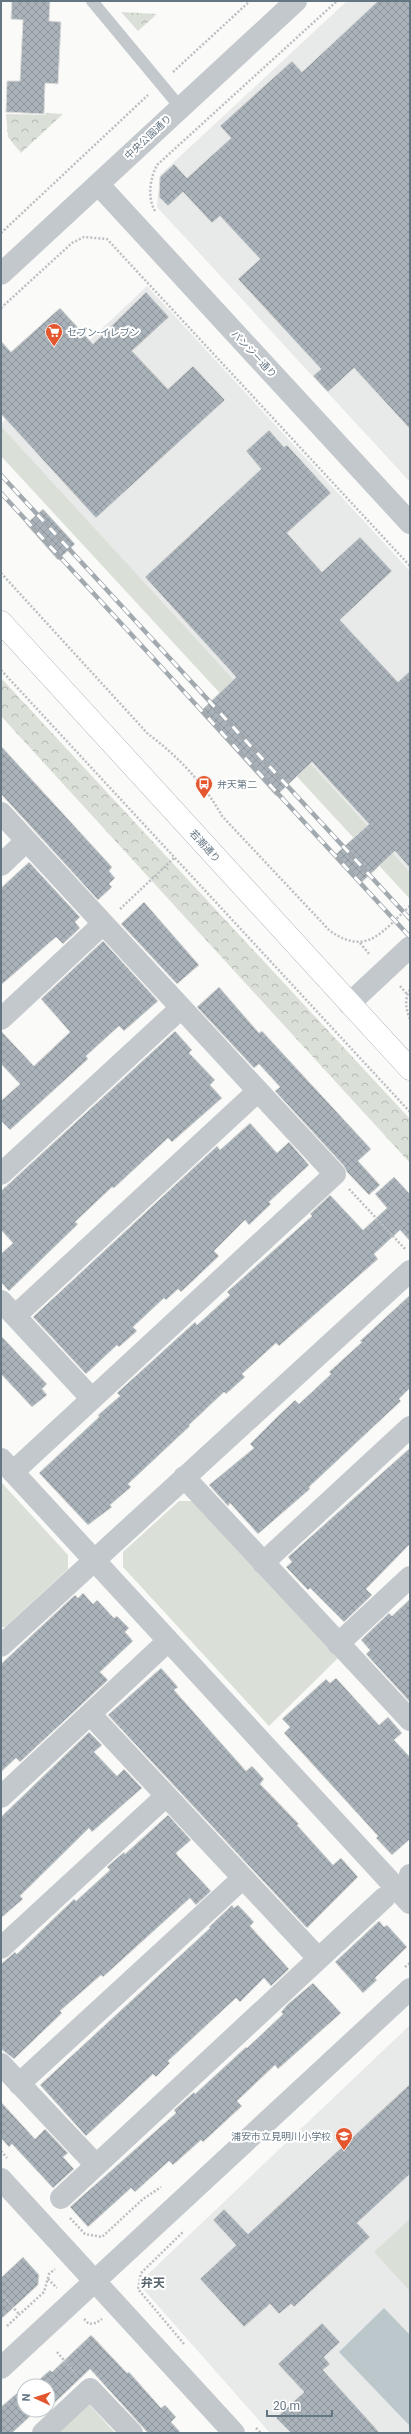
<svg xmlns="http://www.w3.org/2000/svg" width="411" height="2434" viewBox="0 0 411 2434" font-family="Roboto,'Noto Sans JP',sans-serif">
  <defs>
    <pattern id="forest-crowns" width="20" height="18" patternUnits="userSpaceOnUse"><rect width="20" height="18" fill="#dadfd7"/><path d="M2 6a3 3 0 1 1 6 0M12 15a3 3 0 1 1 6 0" fill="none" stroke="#b4b9b4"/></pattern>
    <pattern id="building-cross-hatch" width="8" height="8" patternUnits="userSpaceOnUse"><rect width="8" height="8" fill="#aab3b9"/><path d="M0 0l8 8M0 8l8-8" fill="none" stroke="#8e969c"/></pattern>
  </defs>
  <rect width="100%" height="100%" fill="#fafaf8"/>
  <path fill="#e8e9e9" d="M347 1H410V482L157 207 160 175Z
    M147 286 410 571V872L1 426V424Z
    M410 2025V2433H270L144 2290 145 2277Z"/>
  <path fill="#dadfd7" d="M1 426 410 872V899L1 456Z
    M1 1482 68 1555V1569L5 1627H1Z
    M179 1501H193L338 1658 269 1726 123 1567V1552Z
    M410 2219V2291L374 2252Z
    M87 2402 115 2433H54Z"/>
  <path fill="url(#forest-crowns)" d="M121 12 157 14 138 31Z
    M46 113 63 114 21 153 8 137 6 114 45 115Z
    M1 678 410 1119V1163L1 716Z"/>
  <path fill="#bbc7cb" d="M384 2308 410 2335V2426L339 2352Z"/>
  <path fill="url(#building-cross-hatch)" stroke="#dcdcda" d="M12 1H50L49 21 61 22 58 84 45 83 44 114 6 112 7 81H20L23 20 11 19Z
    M378 1H410V429L354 368 328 392 313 376 321 369 238 279 260 259 220 216 212 223 183 192 168 206 159 197 160 177 174 164 187 178 231 138 220 126 292 61 302 72Z
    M146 292 169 317 132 351 168 389 193 366 225 400 96 518 1 414V341L11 352 60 308 93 344Z
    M269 430 284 447 287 445 331 493 287 533 322 572 360 537 392 571 340 620 398 682 410 671V868L395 851 361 883 335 855 369 824 312 762 276 796 239 755 200 712 236 677 145 577 261 469 246 451Z
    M43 509 75 544 58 560 26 524Z
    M1 746 112 867 109 871 115 878 109 884 112 887 98 900 1 794Z
    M29 862 80 917 75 922 80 928 63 944 56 937 1 985V888Z
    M144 902 199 965 177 984 121 924Z
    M103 941 158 1001 124 1031 119 1026 86 1056 88 1059 10 1130 1 1121V1101L20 1084 1 1064V1031L34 1066 70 1032 41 999Z
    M219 987 259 1033 262 1031 371 1149 358 1161 380 1185 369 1195 347 1172 344 1166 275 1091 280 1087 259 1064 254 1068 197 1007Z
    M175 1031 192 1050 189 1053 215 1080 210 1085 222 1098 172 1142 168 1138 114 1188 112 1187 75 1222 78 1224 9 1291 1 1282V1254L13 1243 1 1230V1191Z
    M250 1123 277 1153 289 1142 309 1165 269 1202 271 1204 249 1225 245 1220 214 1251 219 1256 181 1292 178 1289 166 1300 164 1298 133 1327 137 1331 119 1347 117 1345 86 1374 33 1317 217 1146 220 1150Z
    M394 1177 410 1194V1241L400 1230 374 1254 378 1259 279 1346 276 1343 242 1374 245 1377 226 1394 224 1392 189 1425 190 1426 128 1484 131 1487 110 1505 112 1507 88 1525 39 1473 99 1417 98 1415 120 1396 117 1393 195 1322 197 1325 230 1295 227 1292 312 1216 310 1214 330 1195 363 1230 387 1208 375 1194Z
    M410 1295V1388L399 1399 401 1401 309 1487 310 1489 258 1534 230 1503 228 1506 209 1485 254 1448 250 1444 275 1419 295 1400 299 1404 331 1374 329 1372 362 1342 360 1341Z
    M1 1336 47 1384 42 1389 47 1395 32 1407 1 1374Z
    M410 1448V1544L366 1589 372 1595 344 1622 310 1588 308 1590 286 1567 292 1562 288 1557Z
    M83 1593 93 1604 97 1600 114 1618 117 1616 129 1628 125 1632 133 1641 100 1672 108 1680 20 1762 16 1758 1 1772V1664L75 1595 78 1598Z
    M410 1599V1702L366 1654 370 1650 361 1640 389 1613 392 1616Z
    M161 1668 178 1687 174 1690 246 1771 252 1766 264 1779 260 1784 299 1824 297 1825 333 1865 341 1858 358 1877 307 1928 108 1715Z
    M336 1678 379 1725 388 1717 402 1733 394 1740 410 1757V1839L392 1855 376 1838 378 1836 284 1733 290 1727 282 1719 326 1679 330 1683Z
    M89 1732 102 1745 94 1752 117 1776 124 1769 142 1788 92 1832 89 1828 20 1896 23 1899 1 1918V1817Z
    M168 1815 191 1840 176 1853 178 1856 211 1891 196 1905 190 1898 103 1977 101 1975 60 2011 62 2013 14 2059 1 2049V1964L15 1952 17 1954 74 1899 76 1901 110 1870 107 1867 124 1852 125 1854Z
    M232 1905 234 1908 238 1905 254 1922 250 1926 289 1969 271 1986 264 1978 240 2002 236 1998 168 2061 170 2063 156 2077 153 2074 86 2136 40 2085 210 1928 209 1927Z
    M379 1921 384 1927 387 1925 407 1947 375 1978 377 1980 363 1993 335 1962Z
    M313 1983 341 2013 278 2069 275 2065 237 2101 242 2106 203 2142 201 2140 173 2165 169 2161 135 2192 131 2188 88 2227 70 2207 176 2113 174 2110 194 2092 195 2094 246 2047 247 2048 283 2014 281 2012 288 2004Z
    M410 2084V2174L357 2223 370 2237 294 2307 291 2304 279 2314 270 2304 244 2327 200 2279 236 2245 213 2220 224 2209 248 2234Z
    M1 2102 35 2139 45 2129 68 2153 63 2157 74 2169 53 2188 12 2144 9 2147 1 2138Z
    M23 2257 39 2275 38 2285 1 2319V2278Z
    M322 2323 340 2342 324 2357 330 2364 323 2370 380 2433H291L276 2418 304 2392 278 2364Z
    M91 2335 127 2373 129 2372 161 2408 165 2405 176 2417 171 2422 181 2433H148L90 2369 48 2409V2386H32L50 2370 52 2372Z
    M24 2387V2410H37L12 2433H1V2407Z"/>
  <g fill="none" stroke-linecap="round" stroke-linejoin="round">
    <defs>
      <path id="secondary" d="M1 622 410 1069"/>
    </defs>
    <use href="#secondary" stroke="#b3babf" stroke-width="23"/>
    <path stroke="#bbbfc2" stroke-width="2.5" stroke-dasharray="2 2" stroke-linecap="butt" d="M173 72 250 1
      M155 211C147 197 150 179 157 165L337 1
      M1 233 148 95
      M1 308 72 243 84 237 107 239 410 566
      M1 573 148 734C177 755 205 785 222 816L330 931C368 957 382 931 410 906
      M1 670 410 1112
      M120 909 174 858
      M360 943 370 955
      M400 986 407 994
      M410 990C404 998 406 1010 410 1019
      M349 1189 406 1250
      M405 1967 410 1963
      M1 2151 7 2158
      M70 2218 85 2234 102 2237 143 2199 161 2187
      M48 2279 57 2288
      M1 2294 19 2314
      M84 2319 89 2324 96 2323 102 2319
      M7 2326 44 2292 49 2274 55 2269
      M184 2344 138 2289 141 2273 184 2231
      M57 2352 76 2374
      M256 2428 261 2433"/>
    <path stroke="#c3c8cc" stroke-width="12" d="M92 1 180 107"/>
    <path stroke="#c3c8cc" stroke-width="22" d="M1 813 335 1174 13 1472
      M1 865 26 841
      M1 1019 103 924
      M1 1174 181 1008
      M1 1301 92 1399
      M15 1316 258 1091
      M1 1459 410 1903
      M184 1477 410 1720
      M263 1563 410 1427
      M338 1644 410 1577
      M1 1646 410 1271
      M90 1714 318 1958
      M1 1797 168 1641
      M410 1876V1875
      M1 1948 166 1796
      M1 2064 96 2165
      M19 2084 243 1878
      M61 2198 384 1898
      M43 2433 90 2389 132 2433"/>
    <path stroke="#c3c8cc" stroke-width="22" d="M98 184 410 523
      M1 274 296 1
      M349 1004 410 947
      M1 2179 234 2433
      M1 2368 410 1989"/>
    <use href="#secondary" stroke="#fff" stroke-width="22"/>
    <defs>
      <path id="rail" d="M1 475 410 919
        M1 493 410 937"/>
    </defs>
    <use href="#rail" stroke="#a2aab0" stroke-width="4.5"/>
    <use href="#rail" stroke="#fff" stroke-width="3" stroke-dasharray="9" stroke-linecap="butt"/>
  </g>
  <defs>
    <symbol id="supermarket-pin" viewBox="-11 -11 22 30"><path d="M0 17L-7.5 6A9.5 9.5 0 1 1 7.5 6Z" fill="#e4572e" stroke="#fff"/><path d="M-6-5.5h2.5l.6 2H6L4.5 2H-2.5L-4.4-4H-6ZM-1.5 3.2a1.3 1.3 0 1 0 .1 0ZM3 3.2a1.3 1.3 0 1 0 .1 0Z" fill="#fff"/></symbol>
    <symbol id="bus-pin" viewBox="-11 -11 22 30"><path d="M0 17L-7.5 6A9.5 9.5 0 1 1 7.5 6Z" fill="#e4572e" stroke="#fff"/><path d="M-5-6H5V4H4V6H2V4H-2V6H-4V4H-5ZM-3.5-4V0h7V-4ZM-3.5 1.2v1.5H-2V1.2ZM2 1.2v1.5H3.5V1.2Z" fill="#fff"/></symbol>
    <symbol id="school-pin" viewBox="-11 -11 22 30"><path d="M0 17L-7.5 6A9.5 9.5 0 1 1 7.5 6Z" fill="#e4572e" stroke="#fff"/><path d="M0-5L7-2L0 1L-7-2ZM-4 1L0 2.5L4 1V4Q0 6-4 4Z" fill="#fff"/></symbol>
  </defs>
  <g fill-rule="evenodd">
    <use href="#supermarket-pin" x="44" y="322" width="20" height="27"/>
    <use href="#bus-pin" x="194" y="774" width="20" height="27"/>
    <use href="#school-pin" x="334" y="2126" width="20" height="27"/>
  </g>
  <g text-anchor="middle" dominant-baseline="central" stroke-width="4" stroke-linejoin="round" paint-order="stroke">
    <g font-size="10" fill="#657683" stroke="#fff">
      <text transform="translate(148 137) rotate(-43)">中央公園通り</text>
      <text transform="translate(254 354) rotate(47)">パンジー通り</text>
      <text transform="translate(205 846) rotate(48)">若潮通り</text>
    </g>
    <g font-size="10" fill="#657683" stroke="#fff" text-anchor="start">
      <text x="67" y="332">セブン-イレブン</text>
      <text x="217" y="784">弁天第二</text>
      <text x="331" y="2136" text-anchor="end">浦安市立見明川小学校</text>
    </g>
    <g font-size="12" font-weight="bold" fill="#57646e" stroke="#fff">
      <text x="153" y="2283">弁天</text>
    </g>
  </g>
  <rect width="411" height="2434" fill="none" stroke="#657683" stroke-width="4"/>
  <g transform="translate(36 2398) rotate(273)"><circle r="19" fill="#ffffff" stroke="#c1c8cd"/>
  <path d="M0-3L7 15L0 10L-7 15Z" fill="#e4572e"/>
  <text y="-6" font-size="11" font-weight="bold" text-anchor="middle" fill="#657683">N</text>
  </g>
  <path d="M267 2410v6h65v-6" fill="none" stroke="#657683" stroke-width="2"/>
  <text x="273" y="2410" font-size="12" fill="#657683" stroke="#ffffff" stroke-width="3" paint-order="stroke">20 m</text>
</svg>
